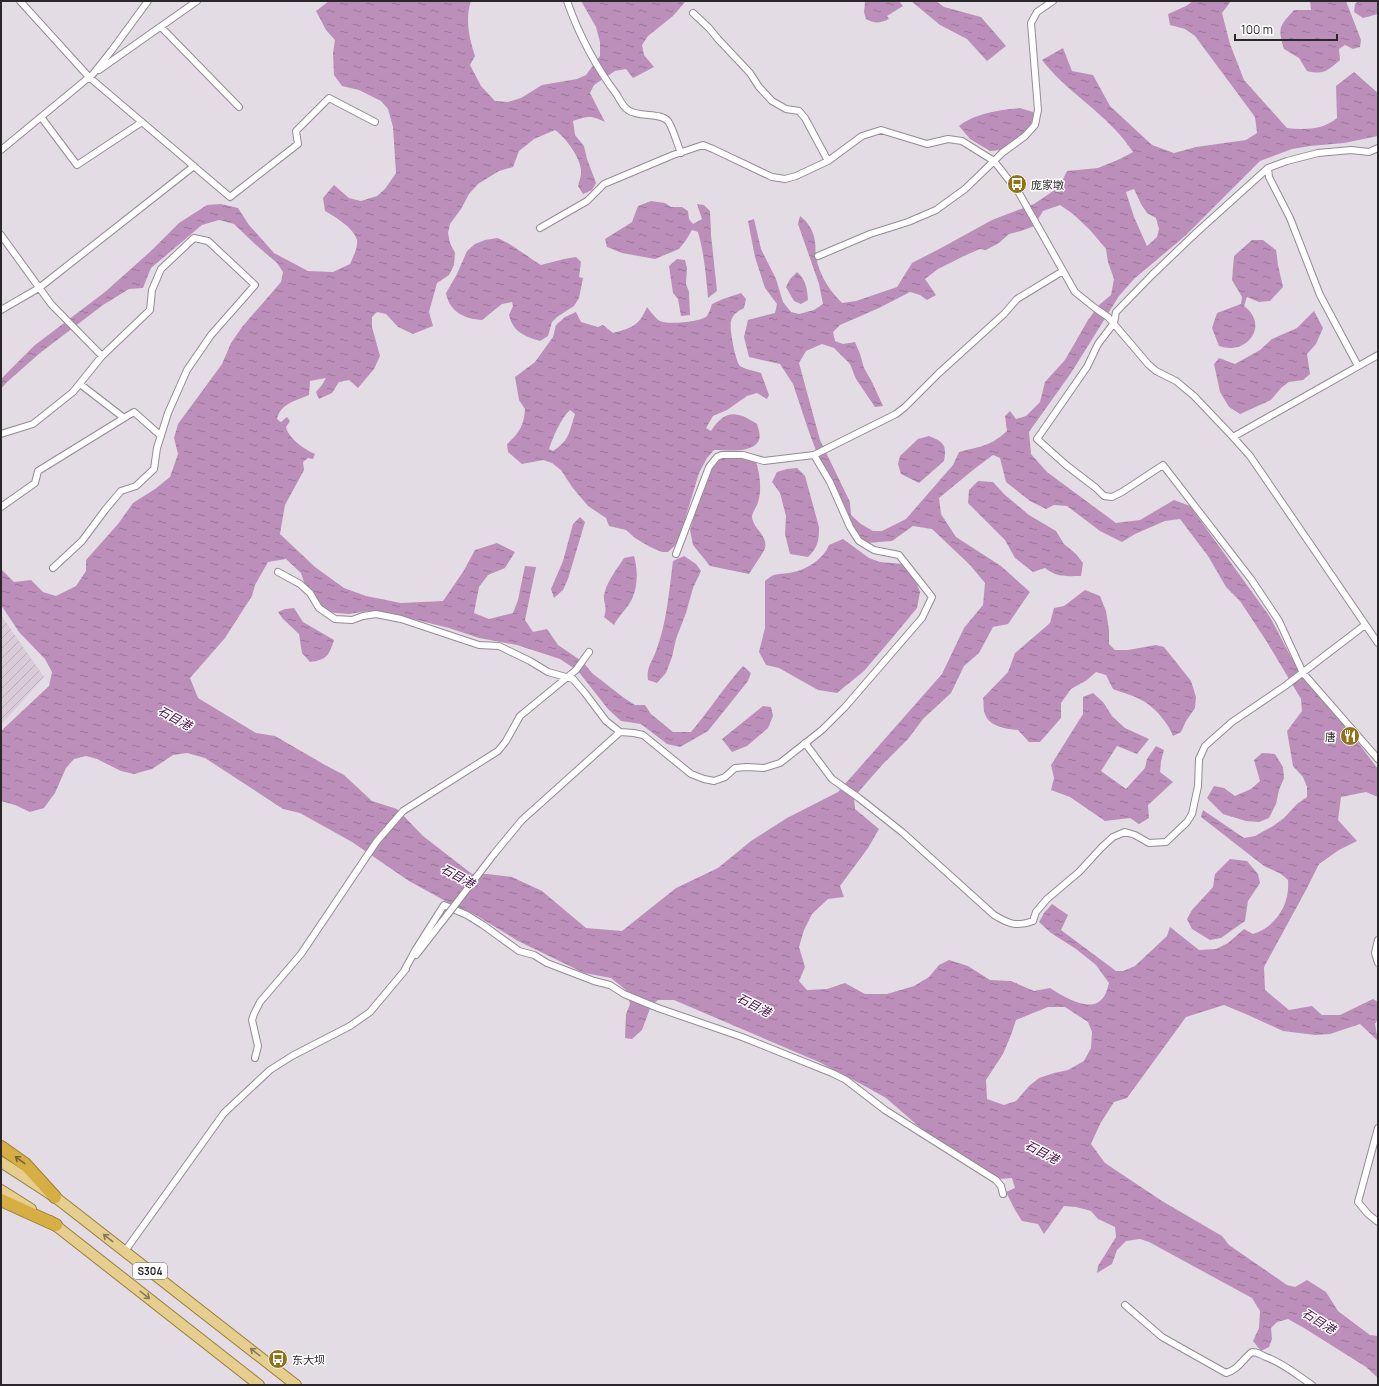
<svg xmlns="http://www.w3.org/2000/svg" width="1379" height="1386" viewBox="0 0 1379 1386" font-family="Manrope,'Noto Sans SC',sans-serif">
  <defs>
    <pattern id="industrial-furrows" width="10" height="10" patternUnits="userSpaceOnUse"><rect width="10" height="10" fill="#d9cbd8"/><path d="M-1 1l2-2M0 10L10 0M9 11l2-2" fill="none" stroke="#baaeb9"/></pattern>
    <pattern id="water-ripples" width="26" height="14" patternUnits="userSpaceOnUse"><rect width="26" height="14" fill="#bc8fbb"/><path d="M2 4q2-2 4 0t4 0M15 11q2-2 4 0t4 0" fill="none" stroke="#997598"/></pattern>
  </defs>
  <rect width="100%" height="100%" fill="#e4dce4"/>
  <path fill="url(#industrial-furrows)" d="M1 615 44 677 1 725Z"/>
  <path fill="url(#water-ripples)" fill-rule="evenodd" d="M329 1H471C465 19 469 38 475 56L470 65 481 86 495 101 508 102 521 98 542 85 577 79 586 75 600 56V42L596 27 581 1H693L685 2 673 16 648 36 642 45 644 55 654 67 633 78 626 69 615 71 594 85 590 93 605 122C591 115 588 116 573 121L575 135 584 146 587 159 596 183 592 190 583 194 578 186C579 182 581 177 581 173 582 159 566 138 555 130L534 139 519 151 513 167 499 171 478 184 469 194 461 209 450 224 448 233 450 243 455 253 454 265 449 275 437 283 429 312 433 326 413 334 398 327 386 314 377 312 372 317V327L380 356 374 369 358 388 349 380 339 382 332 393 319 399 316 392 322 385 326 378 310 381 309 395C296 401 281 403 277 419L281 422 287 417 290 421 286 427C289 439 304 449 315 454L313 459 308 458 303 462 304 470 285 505 280 534 315 567 344 588 366 596 401 603 443 601 463 572 475 550 497 543 515 552 505 568 488 575 479 587 474 613 489 619 513 613 518 600 525 566 536 567 525 620 533 632 547 629 558 645 583 662 592 673 624 698 635 705H645L651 714 673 732H691C709 711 724 687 743 666L751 673 748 681 708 731 680 747 667 744 641 724 621 721 608 709 578 671 560 659 517 645 479 638 449 628 389 613 368 611 349 614 325 612 308 594 301 573 286 559 268 562 255 585 252 596 225 638 190 678 198 698 256 733 275 736 325 765 344 775 372 801 397 809 423 836 472 874H487L512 877 542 891 586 928 622 931 676 888 718 868 751 841 787 818 838 792 942 674 964 628 983 605 985 583 970 565 932 529 913 526 892 541 866 543 848 521 830 488 809 432 793 384 780 364 749 357 744 337 748 320 775 313 777 304 765 288 755 257 748 221 754 219 761 249 776 279 783 302 791 312 799 314 814 310 823 304 819 284 798 224 800 216C808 222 814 231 815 242 816 247 815 252 816 257 820 276 829 290 842 303L856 301 897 287 912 263 941 248 992 220 1034 204 1059 187 1067 171 1098 168 1120 159 1133 152C1112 120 1082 102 1056 76 1051 71 1046 65 1042 60L1063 48 1072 71 1093 75 1110 106 1152 145 1174 153 1196 147 1246 140 1257 133 1255 117 1195 36 1185 29 1170 25 1168 14 1186 6 1193 1H1231L1222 13 1230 44 1244 80 1287 128C1304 130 1323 130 1337 118L1336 86 1354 72 1378 93V136L1344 143 1310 146 1292 149 1260 161 1185 236 1134 279 1119 296 1071 373 1029 432 1031 454 1047 472 1116 523 1140 520 1174 500 1190 506 1270 617 1291 657 1328 703 1378 769V797L1366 792 1341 797 1338 820 1357 841 1339 850 1319 864 1306 890 1264 967 1265 990 1289 1010 1312 1006 1322 1015H1340L1373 999 1378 1002V1019L1375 1024 1378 1041 1360 1024 1330 1034 1315 1035 1283 1031 1248 1015 1224 1005 1186 1017 1127 1098 1114 1102 1100 1124 1091 1144 1105 1163 1162 1201 1222 1236 1229 1245 1287 1285 1295 1287 1307 1280 1326 1292 1338 1311 1370 1335 1378 1336V1378L1366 1367 1304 1328 1288 1319 1277 1322 1271 1328 1272 1339 1269 1347 1261 1351 1253 1341 1259 1328 1260 1311 1252 1298 1149 1242 1140 1239 1126 1241 1117 1250 1112 1264 1097 1273 1098 1266 1116 1237 1115 1227 1098 1219 1091 1211 1076 1207 1064 1206 1044 1234 1038 1224 1022 1221 1015 1210 1006 1192 1015 1188 1012 1178 999 1179 931 1137 886 1098 861 1084 819 1062 674 1000H658L651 1006 642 1030 632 1039 625 1038 626 1014 630 1004 626 990 611 978 584 973 518 941 474 914 449 903 409 881 352 842 300 813 283 809 205 758 187 753 173 755 152 769 134 774 121 771 97 759 86 756 74 759 66 768 55 793 44 808 30 812 15 805 1 801V731L49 686 52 672 45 659 19 632 1 605V569L14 582 31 580 43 592 56 596 76 586 86 571V560L118 524 133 503 155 489 170 477 178 454 174 438 178 424 222 364 231 343 242 327 281 282 283 272 277 263 256 245 234 224 219 220 202 225 151 268 143 288 129 289 103 305 40 353 6 383 1 389V379L35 345 105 292 152 250 179 223 207 205 221 204 238 208 249 225 274 253 308 271 333 272 350 264C353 257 358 248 357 240 354 228 334 216 325 211L323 198 334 185 349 198 361 201 377 196 385 189 396 173 393 127 388 109 381 101 359 90 342 86 334 75 333 53 335 40 326 30 316 11ZM1134 189 1141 204 1147 213 1156 218 1159 229 1157 237 1147 246 1134 217 1126 192ZM1060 205 1073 214 1090 230 1106 249 1108 262 1114 279 1111 295 1099 305 1088 320 1065 360 1045 382 1040 402 1026 416 1016 419 1010 411 1005 416 1007 431C990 447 980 446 959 452L953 465 906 519 882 531H873L861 524 851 515 850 502 820 440 799 363 806 351 822 344 834 348 850 364 856 379 875 407 883 406 872 382 864 368 860 354 855 342 843 344 835 341 833 332 840 325 879 308 910 292 920 295 927 300 936 295 925 279 938 269 966 255 980 249 986 250 999 243 1009 234 1021 231 1034 226 1043 211ZM993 455 1000 458 1006 482 1030 501 1046 509 1054 505 1067 506 1100 531 1122 542 1135 534 1165 521 1180 519 1208 556 1226 587 1240 601 1267 642 1301 699 1302 711 1287 731 1293 766 1303 777 1307 787V797L1297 804 1284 818 1273 826 1255 836 1244 838 1203 810 1201 817 1264 866 1281 874 1288 880C1290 904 1277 926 1253 934L1244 929 1228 943 1216 949 1199 950 1170 927 1167 936 1135 966 1123 971H1116L1061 930 1068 915 1052 904 1044 913 1039 922 1051 933 1076 949 1096 965 1109 983C1107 989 1106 996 1101 1000 1089 1013 1061 995 1050 988L1034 991 1011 981 990 980 968 966 949 960 939 965 929 977 914 986 887 994H865L845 983 827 989 807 990 799 981 805 967 799 947 804 930 812 914 828 899 844 897 840 886 868 848 879 829 855 809 854 797 883 764 908 739 923 719 951 693 964 666 979 653 993 627 1008 624 1030 592 1001 566 956 537 941 514 939 498 973 470ZM1048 1007H1065L1088 1022 1092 1032 1091 1048 1084 1061 1068 1070 1054 1073 1039 1078 1029 1086 1016 1101 1004 1105 987 1099 986 1080 1003 1054 1011 1035 1016 1020Z
    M867 1H899L903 6 887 16 889 19C880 23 875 24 866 19L864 12 865 2Z
    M911 1H936L944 7 981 17 1006 46 987 61 967 39 940 25Z
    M1310 1H1346L1361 40 1360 47 1353 49 1345 45 1339 49 1340 60C1327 71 1324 75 1307 71L1299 58 1284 49C1277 27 1280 26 1294 10H1311Z
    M1358 1H1378V14L1363 18 1354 12 1355 4Z
    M1020 108 1033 112V118L1030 126 1021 135 1001 150 990 151 970 139 959 126C975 113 1000 110 1020 108Z
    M651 201 665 203 671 207H682L688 211 689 219 693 224 702 219 697 204 704 205 710 211 711 235 717 291 708 298C706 275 704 253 698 232L692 230 686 240 679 249 655 259 622 253 607 247 605 239 632 222 638 206Z
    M497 238C513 244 526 256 541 265L564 259 576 257 581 262 579 277 583 278 579 298 574 306 557 317 552 322 548 336 540 341C524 336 513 332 509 315L513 306 512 302 502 304 482 320C464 319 449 311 446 293L457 274 467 251 475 244 485 240Z
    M1252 240H1263L1276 250 1278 265 1283 287 1270 301 1259 302 1247 297 1244 306C1270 325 1247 356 1219 346L1212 328 1217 313 1241 304 1242 297 1232 280 1234 256Z
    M677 259 685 260 687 268 686 284 689 292 690 315 681 316 678 299 673 293 669 266Z
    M797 272C806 280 807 288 808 300L801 304 794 301 786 287 790 279Z
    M741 293 746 299 744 308C738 311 733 314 731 321 729 327 735 360 740 366 744 369 755 371 761 373L769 395 767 399 757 393 747 396 727 410 713 416 706 428 711 431C725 409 737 411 757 424 758 428 761 435 759 440 753 454 726 450 714 450L707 458 699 473 683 526 684 537 668 552H662L650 547 635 538 626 530 609 526 606 518 588 506 572 487 561 470 552 463 543 460 522 464 508 452 507 444C519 433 524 426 525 409L519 400 515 377 535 362 553 337 556 325 565 317 576 312 581 322 598 327 603 325 613 333C632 328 639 326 647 307 651 312 655 318 660 321 668 325 701 322 707 316 709 313 711 307 712 304L723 299ZM570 410 575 414C569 432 570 440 553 451L549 449C553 437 561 418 570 410Z
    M1314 311 1323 328 1316 344 1307 354 1310 374 1303 380 1289 382 1281 388 1271 400 1240 414 1229 407 1220 392 1214 364 1219 358 1235 364 1260 350 1272 339 1297 328Z
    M929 436C944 442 947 445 944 461L919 483 901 474 898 464 900 456 918 439Z
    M717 456 743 458 756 462C760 474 762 490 758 502 757 507 752 512 752 517 753 529 768 535 765 548 764 552 752 569 749 574L710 566 693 545 690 530 709 463Z
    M797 468 805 476 819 527C819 541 818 547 808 557L790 554 785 534 786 516 780 493 772 482 777 472 787 469Z
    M978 481 993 482 1005 495 1029 515 1056 531 1064 544 1076 554 1083 563 1081 576C1066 576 1058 578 1045 568L1033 572 1015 558 1005 540 968 503 969 490Z
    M580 517 585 522 568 579 563 590 554 598 551 589 563 561 573 524Z
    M843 539 869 558 880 562 903 564 913 573 920 592 917 608 893 637 864 671 837 693 818 690 779 668 766 665 759 652 765 628V581C776 572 776 575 789 573 804 571 823 560 829 545Z
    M634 556C638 570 638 586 632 599 629 606 618 617 614 625L604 617C608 606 603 603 604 595 607 581 617 569 624 558Z
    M684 556 696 564 701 571 693 588 686 613 676 639 672 657 666 673 657 683 648 680C646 668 652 662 656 651 667 622 669 591 673 561Z
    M1085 590 1100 596 1106 611 1109 630V644L1115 650H1128L1156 645 1164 647 1191 681 1196 697 1195 708 1186 721 1181 732 1173 736C1168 723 1157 710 1145 702 1136 696 1123 693 1113 689L1106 675 1096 672 1087 680 1071 689 1061 703V718L1040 742H1029L1018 730C1007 729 989 727 985 714 983 710 984 703 983 698L1008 672 1015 653 1050 623 1054 608 1064 606Z
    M294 608 303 622 334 640C329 656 326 660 310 662L302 653 299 634 283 619 278 612 285 609Z
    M1093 693 1103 702 1112 716 1125 728 1149 739 1137 754 1117 746 1101 771 1126 789 1145 768 1147 759 1156 746 1164 750 1161 761 1160 772 1173 782 1148 805 1149 818 1139 824 1130 818 1105 821 1070 797 1051 790 1054 778 1051 765 1083 714V697Z
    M763 706 771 707 773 716 768 728 747 746 732 752 722 739Z
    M1262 753 1275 754 1283 767 1284 778 1279 790 1276 804 1269 818 1259 822 1246 821 1223 814 1207 798 1214 786 1224 788 1235 796 1251 789 1260 781 1254 760Z
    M1230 859 1247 861 1258 874 1260 883 1248 901 1245 921 1221 938 1210 940 1192 929 1187 919 1192 910 1213 887 1215 874Z"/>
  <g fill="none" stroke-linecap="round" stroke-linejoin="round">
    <defs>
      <path id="street" d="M20 1 89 77 230 197 298 144 296 131 329 98 375 122
        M567 1C579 35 596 67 617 95 620 100 623 107 628 110 639 118 660 112 668 121 672 126 678 146 681 153
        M1053 1 1037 12 1031 23 1038 110 1035 125 1025 136 1002 153 994 161 1019 193 1075 292 1095 308 1108 317 1148 364 1156 371 1176 381 1194 396 1233 437 1250 456 1378 643
        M693 13 709 28 718 39 750 73 759 87 772 101 786 109 799 111 805 118 828 161
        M161 27 239 107
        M99 70 197 1
        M41 117 77 165 142 122
        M1378 148 1369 152 1351 150 1318 153 1287 161 1268 168 1197 232 1152 275 1116 312 1114 323 1098 344 1087 367 1037 439 1066 465 1096 488 1104 496 1112 497 1122 492 1163 465 1251 579 1279 621 1303 673 1378 759
        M1 150 93 74 112 50 148 1
        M1268 168 1269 177 1290 218 1320 295 1358 366
        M540 228 587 201 604 184 673 155 703 145 713 149 772 177 785 179 796 176 828 161 862 136 881 130 927 144 948 139 962 141 994 161 965 189 936 210 908 222 870 234 818 256
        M1 235 51 304 102 356
        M1 310 39 288 194 166
        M80 384 124 418 134 412 161 436
        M1 434 33 424 73 392 102 356 150 310 152 290 161 269 194 238 208 241 255 285 211 335 187 370 168 413 157 448 154 469 136 486 121 491 105 510 82 541 53 568
        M1233 437 1378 355
        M1 507 35 483 38 471 124 418
        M676 554 709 467 717 457 722 455H743L764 461 814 455 896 414 905 407 939 373 1004 314 1017 299 1063 271
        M278 572 300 584 310 593 319 608 335 619 352 620 363 616 376 614 401 619 479 645 499 646 530 661 548 672 573 679 585 693 606 721 620 732 634 733 643 735 691 774 704 779 714 781 725 777 735 768 747 767 764 768 780 763 822 730 845 707 922 618 932 597 899 555 874 550 859 541 850 527 830 482 814 455
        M805 743 832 779 859 798 902 832 994 915C1009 924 1016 927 1033 921L1036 912 1047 899 1079 872 1102 847 1113 837 1125 832 1135 835 1149 843 1166 842 1187 822 1192 814 1198 786 1199 759 1205 746 1232 722 1285 686 1365 625
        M494 854 522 820 620 732
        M1378 940 1375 953 1378 963
        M416 955 448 914
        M404 971 416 949 444 905 467 915 483 925 519 951 534 955 547 963 594 981 610 985 624 994 658 1008 742 1037 832 1073 846 1080 885 1110 996 1180 1001 1186 1003 1194
        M255 1058 258 1046 252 1020 254 1014 260 1002 301 954 377 841 403 811 498 751 506 741 520 716 576 670 589 652
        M1378 1128 1358 1202 1368 1214 1378 1222
        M125 1251 224 1113 270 1070 292 1056 350 1026 370 1012 406 969
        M1125 1305 1162 1337 1226 1373C1238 1370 1243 1359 1252 1352 1258 1352 1261 1355 1266 1357 1283 1363 1297 1375 1312 1385"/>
      <path id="primary" d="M1 1162 55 1197 296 1385
        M1 1190 31 1209
        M50 1221 259 1385"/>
      <path id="highway" d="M1 1147 25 1164 55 1197
        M1 1200 56 1225"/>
    </defs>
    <use href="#street" stroke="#938c93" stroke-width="8"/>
    <use href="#primary" stroke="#997f3b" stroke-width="12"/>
    <use href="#highway" stroke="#997f3b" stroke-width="14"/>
    <use href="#street" stroke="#fff" stroke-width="6"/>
    <use href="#primary" stroke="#e6ce8f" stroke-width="10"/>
    <use href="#highway" stroke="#d6ae44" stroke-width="12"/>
    <defs>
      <path id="street-bridge" d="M448 914 494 854"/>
    </defs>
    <use href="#street-bridge" stroke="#938c93" stroke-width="8" stroke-linecap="butt"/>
    <use href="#street-bridge" stroke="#fff" stroke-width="6"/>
  </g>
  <defs><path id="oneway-shaft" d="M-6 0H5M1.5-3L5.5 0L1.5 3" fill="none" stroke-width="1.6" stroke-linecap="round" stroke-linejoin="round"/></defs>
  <use stroke="#776435" href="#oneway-shaft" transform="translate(20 1160) rotate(-144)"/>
  <g stroke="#887a5c">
    <use href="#oneway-shaft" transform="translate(108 1238) rotate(-142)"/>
    <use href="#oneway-shaft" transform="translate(145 1295) rotate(38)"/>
    <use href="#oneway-shaft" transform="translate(255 1352) rotate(-142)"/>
  </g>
  <defs>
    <symbol id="bus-disc" viewBox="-11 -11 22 22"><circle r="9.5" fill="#917218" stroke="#fff"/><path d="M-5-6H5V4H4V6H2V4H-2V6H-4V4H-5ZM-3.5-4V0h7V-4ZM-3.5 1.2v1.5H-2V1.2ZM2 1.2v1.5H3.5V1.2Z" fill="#fff"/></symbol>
    <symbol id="restaurant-disc" viewBox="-11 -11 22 22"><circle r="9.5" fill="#917218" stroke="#fff"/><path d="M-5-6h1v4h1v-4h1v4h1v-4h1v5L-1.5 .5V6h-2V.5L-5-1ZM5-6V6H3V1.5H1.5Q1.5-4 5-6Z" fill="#fff"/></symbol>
  </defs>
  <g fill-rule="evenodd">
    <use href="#bus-disc" x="1006" y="173" width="22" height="22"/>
    <use href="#restaurant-disc" x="1339" y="725" width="22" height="22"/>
    <use href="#bus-disc" x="267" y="1348" width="22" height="22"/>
  </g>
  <g text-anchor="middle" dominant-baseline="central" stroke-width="3" stroke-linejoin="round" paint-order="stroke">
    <rect fill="#fff" stroke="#696869" stroke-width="1" x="133" y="1263" width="34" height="16" rx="3"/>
    <g font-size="10" font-weight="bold" fill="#292729">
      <text x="150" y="1271">S304</text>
    </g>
    <g font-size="11" fill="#292729" stroke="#fff" text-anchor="start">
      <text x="1031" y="184">庞家墩</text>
      <text x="1336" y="736" text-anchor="end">唐</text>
      <text x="292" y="1359">东大坝</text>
    </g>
    <g font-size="12" font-style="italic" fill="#460e47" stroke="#fff">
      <text transform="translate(175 718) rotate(29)">石目港</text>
      <text transform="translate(458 876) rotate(29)">石目港</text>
      <text transform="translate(754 1005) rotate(27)">石目港</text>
      <text transform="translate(1042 1152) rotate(27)">石目港</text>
      <text transform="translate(1319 1321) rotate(32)">石目港</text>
    </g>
  </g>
  <rect width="1379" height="1386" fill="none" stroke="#292729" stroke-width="4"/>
  <path d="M1235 34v6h102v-6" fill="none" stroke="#292729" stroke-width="2"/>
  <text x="1241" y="34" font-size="12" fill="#292729" stroke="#ffffff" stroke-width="3" paint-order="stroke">100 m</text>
</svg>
